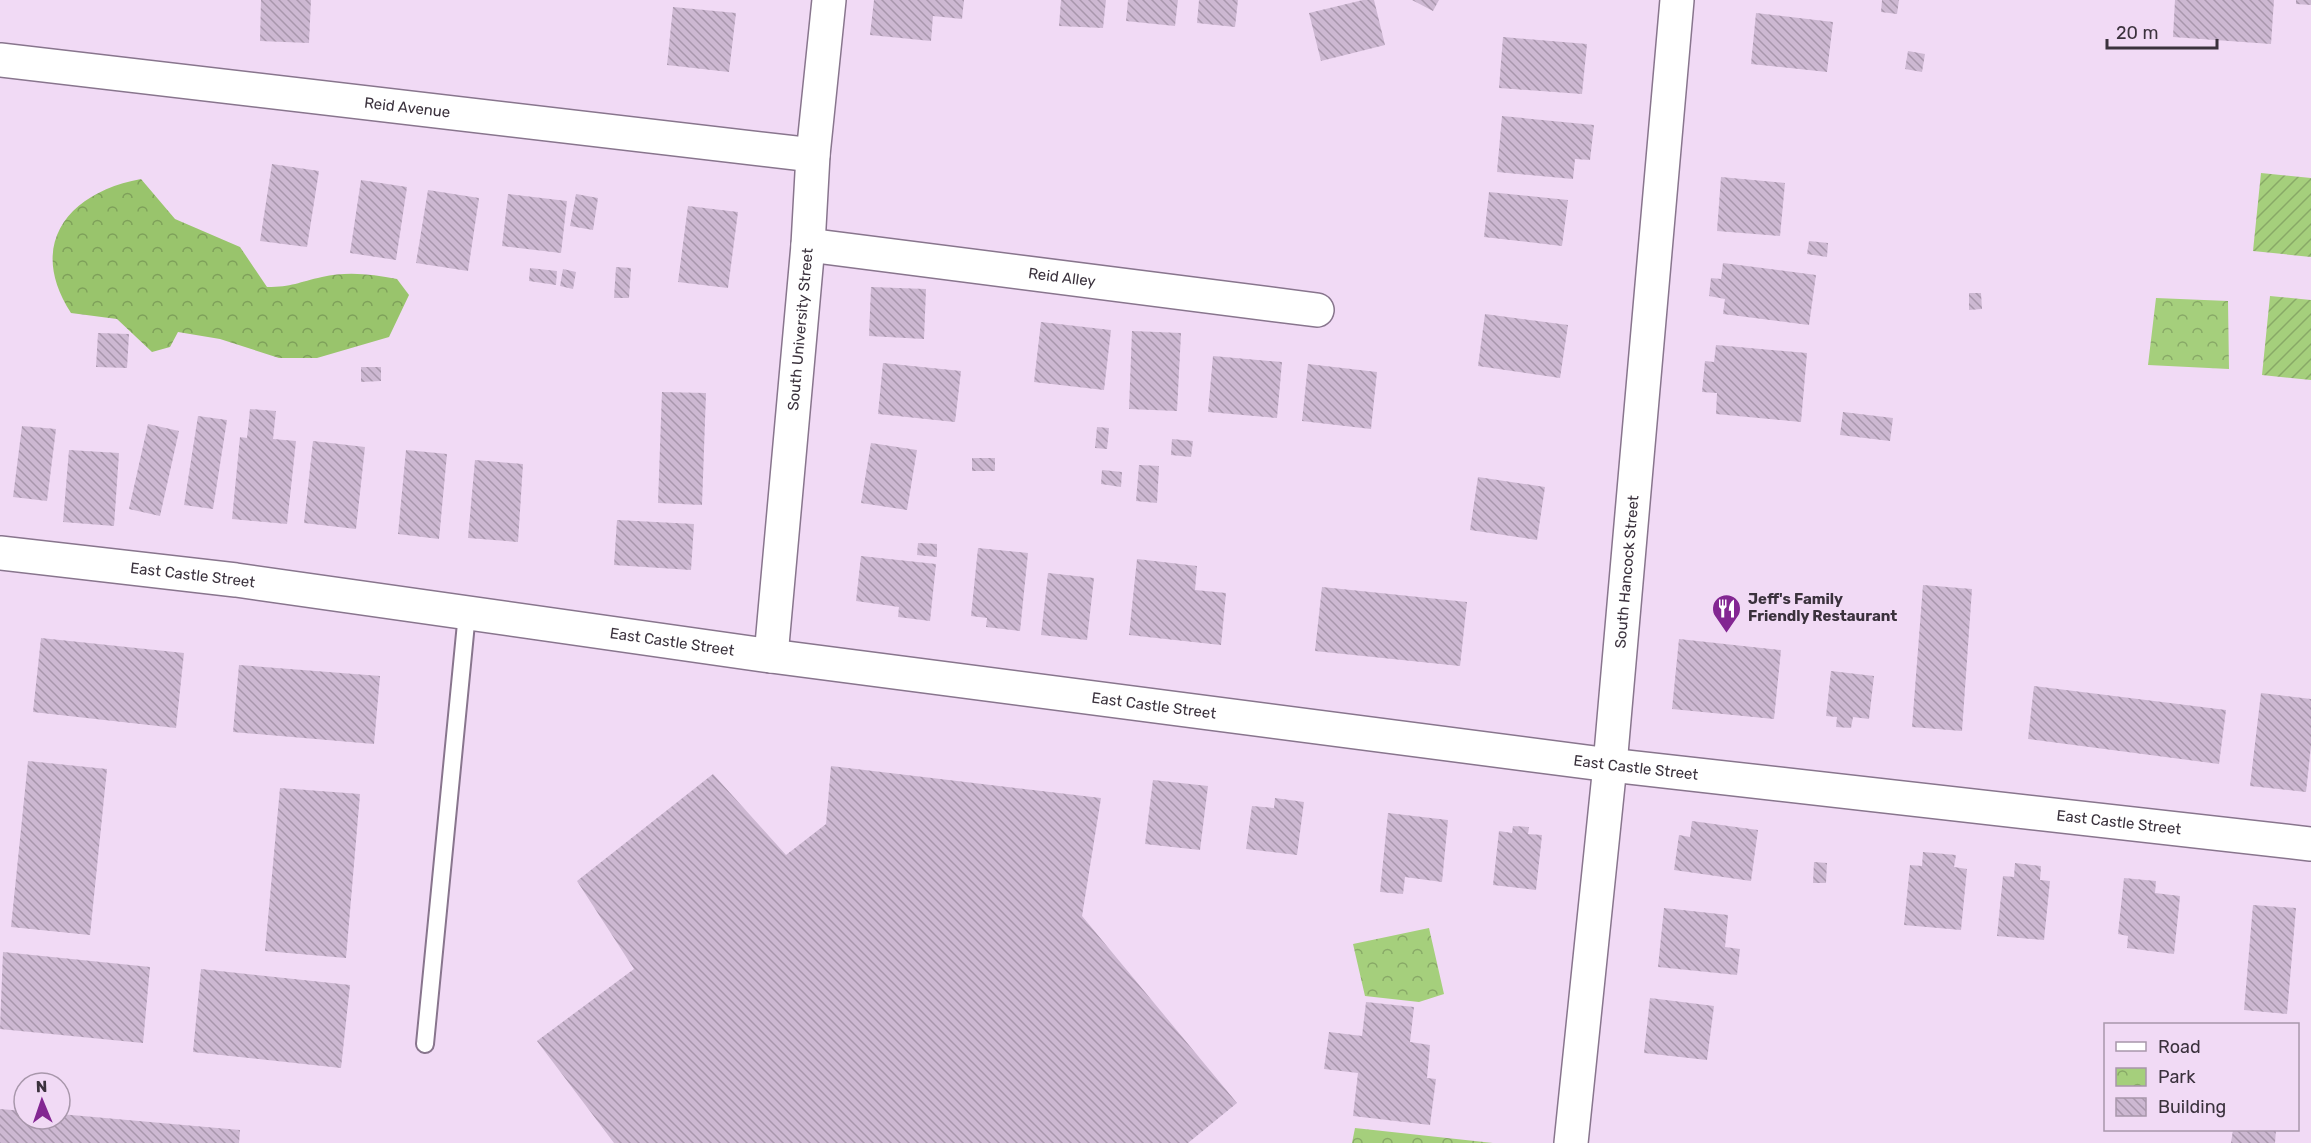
<svg xmlns="http://www.w3.org/2000/svg" width="2311" height="1143" viewBox="0 0 2311 1143" font-family="Rubik,sans-serif">
  <defs>
    <pattern id="forest-crowns" width="20" height="18" patternUnits="userSpaceOnUse" patternTransform="scale(1.5)"><rect width="20" height="18" fill="#99c46c"/><path d="M2 6a3 3 0 1 1 6 0M12 15a3 3 0 1 1 6 0" fill="none" stroke="#7ea05a"/></pattern>
    <pattern id="park-crowns" width="20" height="18" patternUnits="userSpaceOnUse" patternTransform="scale(1.5)"><rect width="20" height="18" fill="#a5cf7c"/><path d="M2 6a3 3 0 1 1 6 0M12 15a3 3 0 1 1 6 0" fill="none" stroke="#88a967"/></pattern>
    <pattern id="garden-furrows" width="10" height="10" patternUnits="userSpaceOnUse" patternTransform="scale(1.5)"><rect width="10" height="10" fill="#a5cf7c"/><path d="M-1 1l2-2M0 10L10 0M9 11l2-2" fill="none" stroke="#88a967"/></pattern>
    <pattern id="building-back-hatch" width="6" height="6" patternUnits="userSpaceOnUse" patternTransform="scale(1.5)"><rect width="6" height="6" fill="#cdb8d2"/><path d="M-1 5l2 2M0 0l6 6M5-1l2 2" fill="none" stroke="#a896ac"/></pattern>
  </defs>
  <rect width="100%" height="100%" fill="#f1daf5"/>
  <path fill="url(#forest-crowns)" d="M141 179 175 219 240 247 267 287C292 287 299 282 322 277 347 271 372 274 397 279L409 295 389 337 317 358H279L220 339 178 332 170 347 152 352 117 319 71 313C26 244 69 192 141 179Z"/>
  <path fill="url(#park-crowns)" d="M2156 298 2228 301 2229 369 2148 365Z
    M1429 928 1444 994 1419 1002 1365 996 1353 944Z
    M1355 1128 1493 1143H1352Z"/>
  <path fill="url(#garden-furrows)" d="M2261 173 2311 178V257L2253 251Z
    M2270 296 2311 300V380L2262 375Z"/>
  <path fill="url(#building-back-hatch)" d="M261 0H311L309 43 260 41Z
    M874 0H964L962 19 933 16 931 41 870 35Z
    M1061 0H1106L1103 28 1059 26Z
    M1128 0H1178L1175 26 1126 21Z
    M1199 0H1238L1235 27 1197 23Z
    M1363 0H1374L1385 45 1321 61 1309 13Z
    M1412 0H1439L1433 11Z
    M1882 0H1899L1897 14 1881 12Z
    M2175 0H2274L2271 44 2173 37Z
    M2296 0H2311V5L2296 4Z
    M673 7 736 13 729 72 667 65Z
    M1756 13 1833 22 1827 72 1751 64Z
    M1503 37 1587 44 1582 94 1499 88Z
    M1908 51 1925 54 1922 72 1905 69Z
    M1502 116 1594 125 1590 160 1575 159 1573 179 1497 172Z
    M272 164 319 171 307 247 260 241Z
    M1721 177 1785 183 1780 236 1717 231Z
    M361 180 407 187 396 260 350 253Z
    M428 190 479 198 468 271 416 263Z
    M1489 192 1568 200 1562 246 1484 237Z
    M508 194 567 201 561 253 502 246Z
    M576 194 598 198 593 230 570 226Z
    M688 206 738 212 728 288 678 282Z
    M1809 241 1828 243 1827 257 1807 254Z
    M1723 263 1816 275 1809 325 1723 314 1725 299 1709 296 1711 278 1721 279Z
    M616 267 631 268 629 298H614Z
    M530 268 557 271 556 285 529 281Z
    M563 269 576 272 573 289 560 286Z
    M871 287 926 289 924 339 869 336Z
    M1969 293H1981L1982 309 1969 310Z
    M1485 314 1568 325 1560 378 1478 366Z
    M1041 322 1111 330 1104 390 1034 382Z
    M1132 331 1181 333 1177 411 1129 409Z
    M98 333 129 334 127 368 96 367Z
    M1716 345 1807 353 1801 422 1716 414 1717 393 1702 392 1705 361 1714 362Z
    M1213 356 1282 362 1277 418 1208 412Z
    M883 363 961 371 955 422 878 414Z
    M1308 364 1377 372 1371 429 1302 421Z
    M361 367H381V381L361 382Z
    M662 392 706 393 702 505 658 503Z
    M250 409 276 411 273 439 296 441 287 524 232 519 240 437 247 438Z
    M1843 412 1893 418 1890 441 1840 435Z
    M198 416 227 420 213 509 184 505Z
    M148 424 179 431 160 516 129 509Z
    M22 426 56 429 47 501 13 497Z
    M1097 427 1109 428 1107 449 1095 448Z
    M1172 439 1193 441 1191 457 1171 455Z
    M313 441 365 447 356 529 304 523Z
    M871 443 917 450 907 510 861 503Z
    M69 450 119 453 114 526 63 522Z
    M406 450 447 454 439 539 398 534Z
    M972 458H995V471H972Z
    M475 460 523 464 518 542 468 538Z
    M1139 465 1159 466 1157 503 1136 501Z
    M1102 470 1122 472 1121 487 1101 484Z
    M1478 477 1545 487 1537 540 1470 530Z
    M617 520 694 524 691 570 614 565Z
    M918 543 937 544V557L917 555Z
    M978 548 1028 553 1020 631 986 627 987 618 971 616Z
    M861 556 936 564 930 621 898 617 899 607 856 601Z
    M1137 559 1197 566 1195 590 1226 593 1221 645 1129 635Z
    M1048 573 1094 578 1087 640 1041 635Z
    M1923 585 1972 589 1962 731 1912 727Z
    M1322 587 1467 602 1460 666 1315 651Z
    M41 638 184 653 176 728 33 712Z
    M1679 639 1781 650 1774 719 1672 709Z
    M239 665 380 676 374 744 233 732Z
    M1831 671 1874 676 1869 719 1853 717 1851 728 1836 727 1837 717 1826 716Z
    M2034 686 2226 710 2219 764 2028 739Z
    M2261 693 2311 699V746L2306 792 2250 786Z
    M28 761 107 769 90 935 11 927Z
    M831 766 1101 798 1082 916 1237 1103 1188 1143H614L537 1041 634 969 577 881 713 774 786 855 826 824Z
    M1153 780 1208 786 1200 850 1145 844Z
    M280 788 360 794 346 958 265 951Z
    M1275 798 1304 802 1297 855 1246 849 1252 806 1274 808Z
    M1388 813 1448 820 1442 882 1405 877 1403 894 1380 892Z
    M1692 821 1758 830 1751 881 1674 870 1679 835 1690 837Z
    M1513 826 1529 827 1528 834 1542 835 1536 890 1493 885 1499 831 1512 833Z
    M1923 852 1956 855 1954 867 1967 869 1961 930 1904 925 1910 865 1922 866Z
    M1814 862 1827 863 1826 883H1813Z
    M2015 863 2041 866 2040 880 2050 881 2044 940 1997 936 2003 876 2014 877Z
    M2124 878 2156 881 2155 893 2180 896 2174 954 2127 948 2128 936 2118 934Z
    M2253 905 2296 908 2287 1014 2244 1010Z
    M1664 908 1728 915 1725 947 1740 949 1737 975 1658 967Z
    M3 952 150 967 143 1043 0 1029Z
    M201 969 350 985 341 1068 193 1052Z
    M1650 998 1714 1006 1707 1060 1644 1053Z
    M1366 1002 1414 1007 1410 1042 1430 1045 1427 1078 1436 1079 1430 1125 1353 1116 1358 1073 1324 1069 1329 1032 1362 1036Z
    M0 1109 24 1111V1119H60V1114L240 1130 239 1143H0Z
    M2233 1130H2276L2275 1143H2231Z"/>
  <g fill="none" stroke-linecap="round" stroke-linejoin="round">
    <defs>
      <path id="lane" d="M425 1044 467 613"/>
      <g id="street">
        <path id="s1" d="M0 60 813 155"/>
        <path id="s2" d="M808 245 1317 310"/>
        <path id="s3" d="M0 553 236 580 771 656 1610 765 2311 844"/>
        <path id="s4" d="M771 656 808 245 813 155 829 0"/>
        <path id="s5" d="M1571 1143 1610 765 1677 0"/>
      </g>
    </defs>
    <use href="#lane" stroke="#88758d" stroke-width="20"/>
    <use href="#street" stroke="#88758d" stroke-width="36"/>
    <use href="#lane" stroke="#fff" stroke-width="16"/>
    <use href="#street" stroke="#fff" stroke-width="33"/>
  </g>
  <defs>
    <symbol id="restaurant-pin" viewBox="-11 -11 22 30"><path d="M0 17L-7.5 6A9.5 9.5 0 1 1 7.5 6Z" fill="#832692" stroke="#f1daf5"/><path d="M-5-6h1v4h1v-4h1v4h1v-4h1v5L-1.5 .5V6h-2V.5L-5-1ZM5-6V6H3V1.5H1.5Q1.5-4 5-6Z" fill="#fff"/></symbol>
  </defs>
  <g fill-rule="evenodd">
    <use href="#restaurant-pin" x="1710" y="592" width="33" height="45"/>
  </g>
  <g text-anchor="middle" dominant-baseline="central" stroke-width="4.5" stroke-linejoin="round" paint-order="stroke">
    <g font-size="15" fill="#3b323d" stroke="#f1daf5">
      <text stroke="none"><textPath href="#s1" startOffset="410">Reid Avenue</textPath></text>
      <text stroke="none"><textPath href="#s2" startOffset="256">Reid Alley</textPath></text>
      <text stroke="none"><textPath href="#s4" startOffset="328">South University Street</textPath></text>
      <text stroke="none"><textPath href="#s5" startOffset="574">South Hancock Street</textPath></text>
      <text stroke="none"><textPath href="#s3" startOffset="194">East Castle Street</textPath></text>
      <text stroke="none"><textPath href="#s3" startOffset="678">East Castle Street</textPath></text>
      <text stroke="none"><textPath href="#s3" startOffset="1164">East Castle Street</textPath></text>
      <text stroke="none"><textPath href="#s3" startOffset="1650">East Castle Street</textPath></text>
      <text stroke="none"><textPath href="#s3" startOffset="2136">East Castle Street</textPath></text>
    </g>
    <g font-size="15" font-weight="bold" fill="#3b323d" stroke="#f1daf5" text-anchor="start">
      <text x="1748" y="599">Jeff's Family<tspan x="1748" dy="17">Friendly Restaurant</tspan></text>
    </g>
  </g>
  <rect x="2104" y="1023" width="195" height="108" fill="#f1daf5" stroke="#a897ab" stroke-width="1.5"/>
  <rect x="2116" y="1042" width="30" height="9" fill="#ffffff" stroke="#a897ab" stroke-width="1.5"/>
  <text x="2158" y="1053" font-size="18" fill="#3b323d">Road</text>
  <rect x="2116" y="1068" width="30" height="18" fill="url(#park-crowns)" stroke="#a897ab" stroke-width="1.5"/>
  <text x="2158" y="1083" font-size="18" fill="#3b323d">Park</text>
  <rect x="2116" y="1098" width="30" height="18" fill="url(#building-back-hatch)" stroke="#a897ab" stroke-width="1.5"/>
  <text x="2158" y="1113" font-size="18" fill="#3b323d">Building</text>
  <g transform="translate(42 1101) rotate(358)"><circle r="28" fill="#f1daf5" stroke="#a897ab" stroke-width="1.5"/>
  <path d="M0-4.5L10 22L0 15L-10 22Z" fill="#832692"/>
  <text y="-9" font-size="16" font-weight="bold" text-anchor="middle" fill="#3b323d">N</text>
  </g>
  <path d="M2107 39v9h110v-9" fill="none" stroke="#3b323d" stroke-width="3"/>
  <text x="2116" y="39" font-size="18" fill="#3b323d" stroke="#f1daf5" stroke-width="4.5" paint-order="stroke">20 m</text>
</svg>
